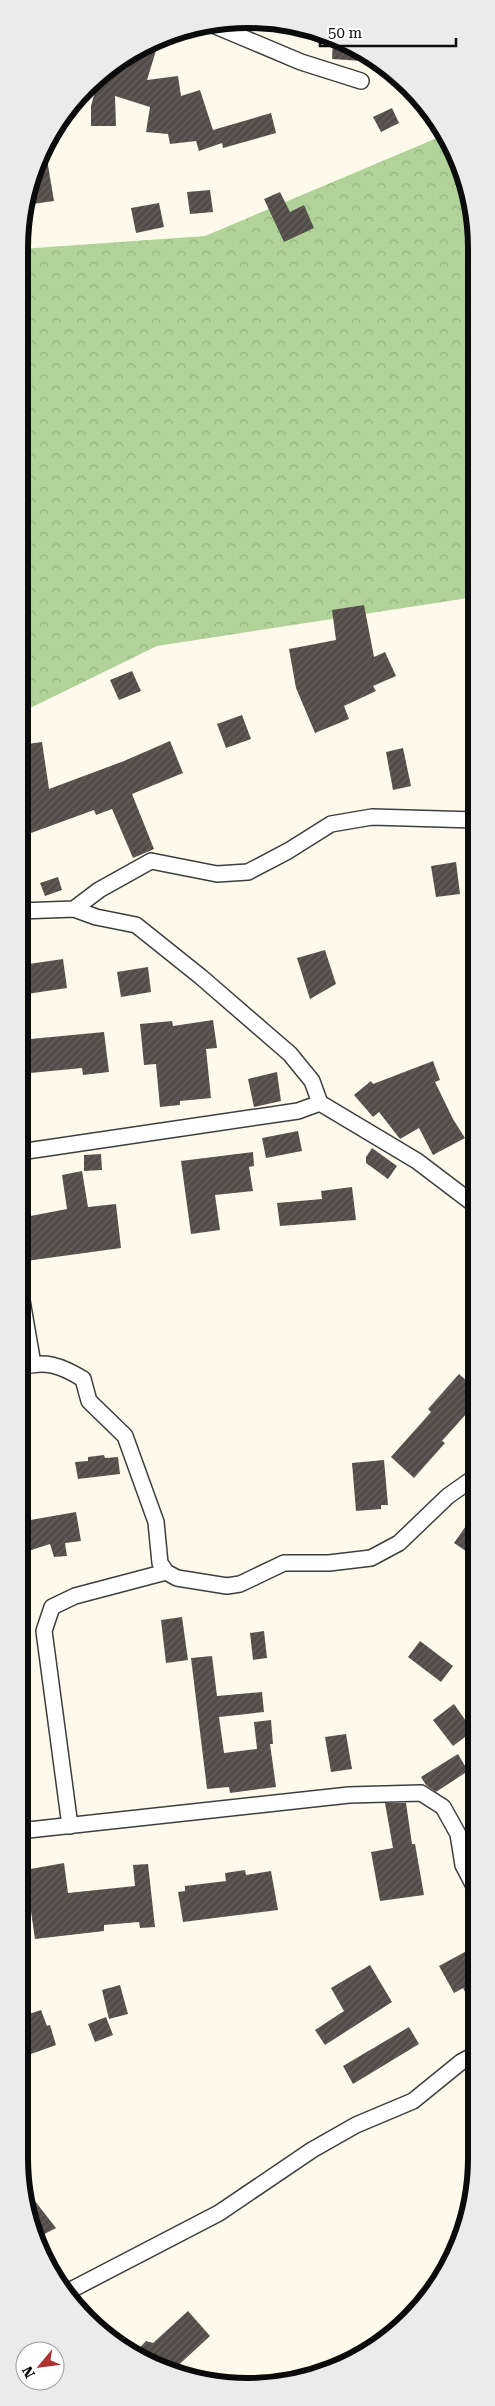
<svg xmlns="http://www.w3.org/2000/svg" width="495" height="2406" viewBox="0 0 495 2406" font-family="'Roboto Serif',serif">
  <defs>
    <pattern id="forest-crowns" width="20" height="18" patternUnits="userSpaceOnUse" patternTransform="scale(1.25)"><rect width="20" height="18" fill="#b1d399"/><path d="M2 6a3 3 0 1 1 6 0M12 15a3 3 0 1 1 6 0" fill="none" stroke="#97b482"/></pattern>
    <pattern id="building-hatch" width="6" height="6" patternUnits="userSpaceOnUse" patternTransform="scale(1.25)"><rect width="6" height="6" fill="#534d49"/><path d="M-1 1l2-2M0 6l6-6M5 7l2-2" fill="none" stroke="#67625f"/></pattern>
  </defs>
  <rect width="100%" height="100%" fill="#fdfaeb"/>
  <path fill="url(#forest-crowns)" d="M444 135 453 147 476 232 475 597 157 646 20 713 21 249 205 236Z"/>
  <path fill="url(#building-hatch)" d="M333 38 348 42 377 62 332 59Z
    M159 41 147 80 178 76 181 96 200 90 213 130 271 113 276 133 223 148 222 143 199 151 196 141 170 144 168 134 146 132 150 107 115 96 116 126H91V106L99 77 108 66Z
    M392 108 399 123 381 132 373 117Z
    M45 147 54 201 25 205 37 170Z
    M210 190 213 212 190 214 187 192Z
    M280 192 290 212 304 205 314 228 284 242 264 199Z
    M159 203 164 227 136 233 131 208Z
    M364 605 374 657 385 652 396 676 373 686 376 691 344 706 349 719 315 733 296 688 289 649 336 640 332 610Z
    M132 671 141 691 119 700 110 680Z
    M242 715 251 739 226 748 217 724Z
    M170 741 183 773 132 794 154 849 133 858 112 809 96 815 94 810 20 837V800L28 796 20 745 42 742 49 789 124 761Z
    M403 748 411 786 393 790 386 752Z
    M456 862 460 894 436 897 431 866Z
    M58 877 62 890 45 896 40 883Z
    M325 950 336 984 310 999 297 958Z
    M63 959 67 988 27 994 22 965Z
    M148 967 151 992 121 997 117 972Z
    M213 1020 217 1048 206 1049 211 1098 180 1101V1105L160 1107 156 1064 144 1065 140 1024 172 1021 173 1026Z
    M104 1032 109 1072 83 1075 82 1068 20 1074V1040Z
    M433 1061 440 1080 435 1082 453 1119 465 1138 433 1155 419 1128 400 1139 379 1112 373 1117 354 1095 371 1081 373 1084Z
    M277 1072 281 1101 254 1107 248 1079Z
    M298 1131 302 1151 266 1158 262 1138Z
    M372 1148 397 1166 388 1179 366 1163V1157Z
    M253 1152 254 1166 249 1167 253 1191 215 1195 220 1230 191 1234 181 1161Z
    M101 1154 102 1170 84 1171V1155Z
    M82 1171 88 1207 116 1204 121 1248 26 1261 20 1218 67 1209 62 1175Z
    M352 1187 356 1220 280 1226 277 1203 322 1199 321 1191Z
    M459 1374 475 1388V1404L442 1441 445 1443 414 1478 391 1457 431 1412 428 1409Z
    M104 1455 105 1458 118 1457 120 1474 78 1479 75 1462 88 1461V1457Z
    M384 1460 388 1505H381V1509L356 1511 352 1463Z
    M76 1512 81 1541 65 1543 67 1556 54 1557 50 1544 19 1554V1522Z
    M475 1513V1557L454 1543Z
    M182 1617 188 1660 166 1663 161 1620Z
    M264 1631 267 1658 253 1660 250 1633Z
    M420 1641 453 1666 441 1682 408 1657Z
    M212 1656 217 1696 262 1692 264 1712 219 1717 224 1753 257 1749 254 1722 271 1720 273 1744H270L276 1787 230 1793 229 1787 207 1789 191 1658Z
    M454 1704 473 1731 453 1746 433 1720Z
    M346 1734 352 1769 331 1772 325 1737Z
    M458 1754 468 1771 436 1792 426 1785 421 1777Z
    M385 1803H406L412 1844H415L424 1895 380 1901 371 1852 393 1848Z
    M64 1863 68 1893 135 1886 133 1865 148 1864 155 1927 140 1928 139 1922 104 1925V1931L35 1939 25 1870Z
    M245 1870 246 1875 271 1871 278 1910 183 1922 178 1892 185 1891V1886L226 1881 225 1873Z
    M474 1947V2008L463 1988 454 1993 439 1966Z
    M370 1965 392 2002 325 2045 315 2030 344 2011 331 1988Z
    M120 1985 128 2014 109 2019 102 1990Z
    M41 2010 47 2026 50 2025 56 2045 31 2054 20 2017Z
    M106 2017 113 2035 95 2042 88 2024Z
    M409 2027 419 2044 353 2084 343 2066Z
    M24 2187 56 2228 35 2239 31 2220Z
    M188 2311 210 2336 171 2372 160 2370 135 2353 146 2341 153 2343Z"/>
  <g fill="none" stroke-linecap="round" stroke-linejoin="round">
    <defs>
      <path id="street" d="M213 25 301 62 361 81
        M74 909 99 890 151 861 217 874 248 872 288 851 331 824 372 817 475 820
        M20 911 74 909 96 917 136 925 201 977 290 1054 312 1081 320 1103 417 1161 475 1205
        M20 1152 298 1111 320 1103
        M20 1289 33 1364
        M20 1368C44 1359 62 1366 83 1379L89 1401 125 1436 156 1522 160 1563 166 1572 177 1578 227 1586 240 1584 284 1563H329L371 1558 399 1543 448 1496 475 1477
        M70 1826 44 1631 52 1607 75 1596 166 1572
        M19 1831 349 1795 421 1793 443 1807 458 1834 463 1865 475 1888
        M67 2292 219 2213 312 2150 356 2125 413 2101 461 2062 474 2055"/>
    </defs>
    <use href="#street" stroke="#3e3e3e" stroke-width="18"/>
    <use href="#street" stroke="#fff" stroke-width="15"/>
  </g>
  <path d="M0 0H495V2406H0ZM248 28H248A220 220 0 0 1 468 248V2158A220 220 0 0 1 248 2378H248A220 220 0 0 1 28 2158V248A220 220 0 0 1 248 28Z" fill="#ebebeb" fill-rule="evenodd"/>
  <path fill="none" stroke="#0b0b0b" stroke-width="6" d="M248 28H248A220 220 0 0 1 468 248V2158A220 220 0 0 1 248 2378H248A220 220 0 0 1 28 2158V248A220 220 0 0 1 248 28Z"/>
  <g transform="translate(40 2366) rotate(241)"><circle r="24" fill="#ffffff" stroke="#9d9d9d"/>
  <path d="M0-4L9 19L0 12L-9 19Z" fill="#ae3031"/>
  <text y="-8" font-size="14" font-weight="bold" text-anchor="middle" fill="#0b0b0b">N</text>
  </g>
  <path d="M320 38v8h136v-8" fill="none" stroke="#0b0b0b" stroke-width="2.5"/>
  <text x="328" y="38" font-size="15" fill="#0b0b0b" stroke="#ffffff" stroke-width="4" paint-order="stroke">50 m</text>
</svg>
